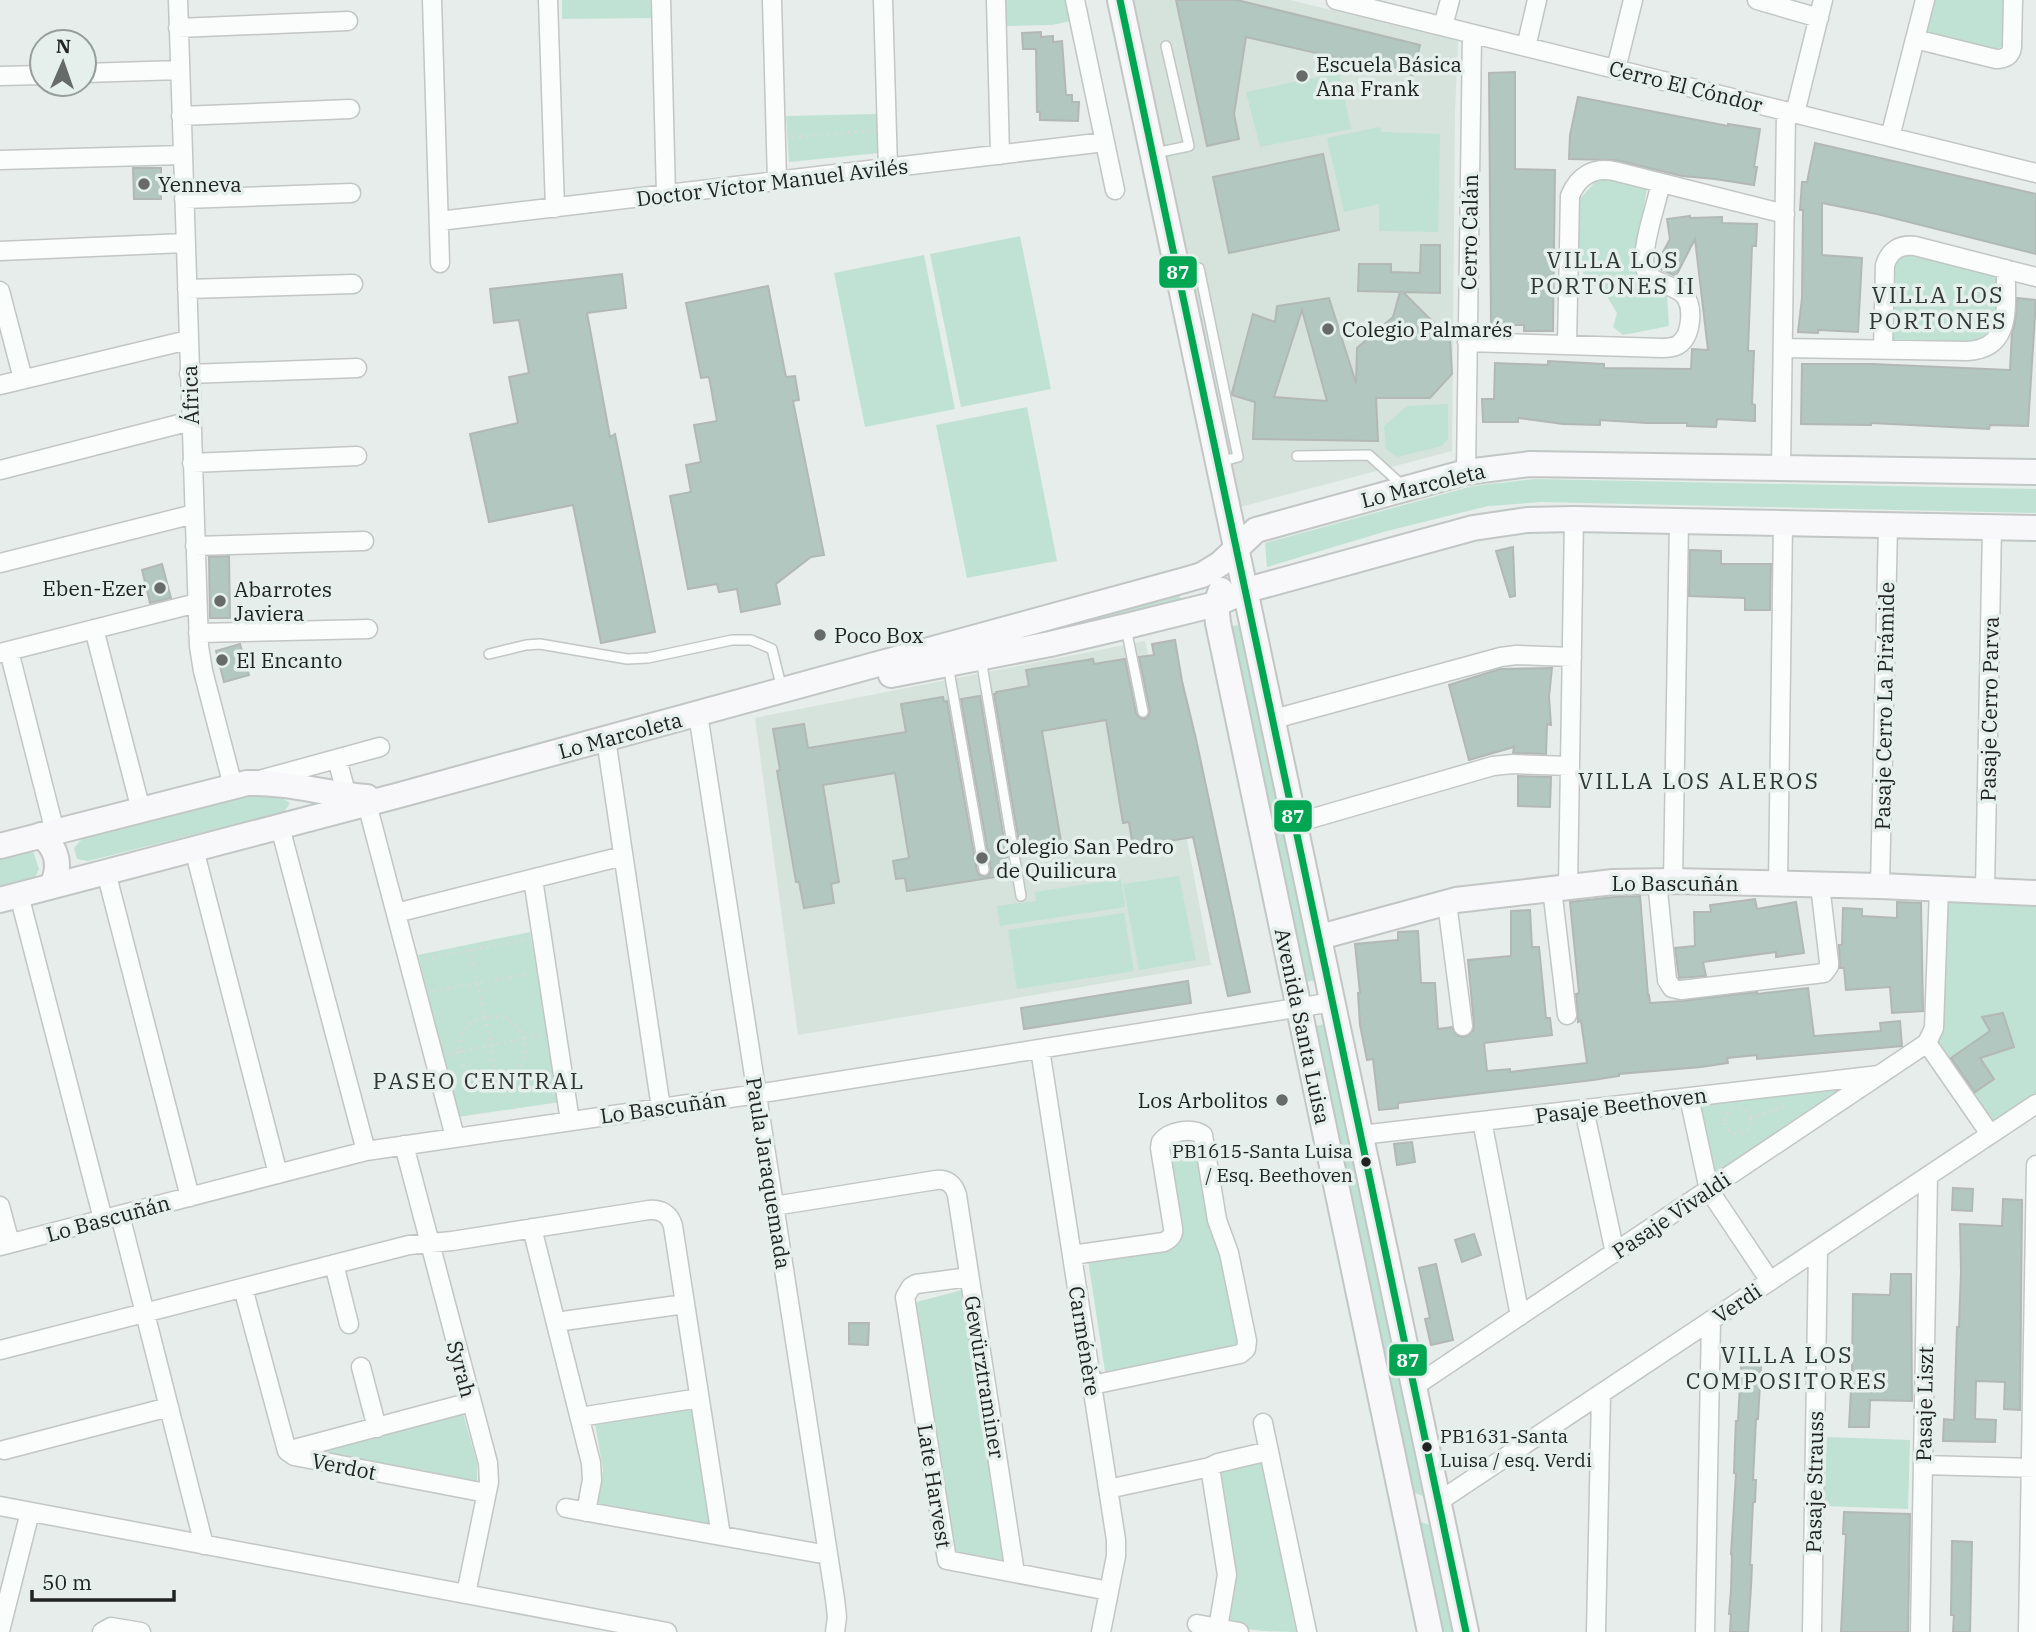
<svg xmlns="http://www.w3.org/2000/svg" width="2036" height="1632" viewBox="0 0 2036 1632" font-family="'IBM Plex Serif',serif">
  <rect width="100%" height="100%" fill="#e7edea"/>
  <path fill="#d6e2dc" d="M1129 0H1290L1458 41 1455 111 1452 451 1240 507 1168 168Z
    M1145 641 1183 819 1211 965 798 1035 755 718Z"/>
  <path fill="#bfe2d4" d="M562 0H651V18L562 19Z
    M1005 0H1065L1070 21 1052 25 1006 26Z
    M1931 0H2004L2002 47 1994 49 1928 35 1925 32Z
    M1339 73 1351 129 1260 147 1246 92Z
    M878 114 879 153 789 162 786 116Z
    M1380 127 1381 132 1440 134 1438 232 1379 231V204L1344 212 1327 138Z
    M1608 177 1647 189 1633 264 1640 288 1654 294 1667 296 1669 326 1623 335 1613 327 1617 313 1608 298 1588 280 1578 265V201L1594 183Z
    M1020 236 1051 389 961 407 930 254Z
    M1900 251 1998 270 2000 315 1984 344 1891 342 1889 271Z
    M924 255 955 409 865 427 834 273Z
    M1448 404V439L1442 446 1397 457 1386 449 1384 426 1407 406Z
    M1027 407 1057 561 967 578 936 425Z
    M1535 479 2036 489V513L1541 502 1488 506 1387 531 1267 567 1265 543 1473 486Z
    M1179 594 1181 602 1154 609 954 652Z
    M1239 625 1316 980 1301 983 1224 628Z
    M277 795 290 803 284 812 88 861 77 859 74 848 82 839 235 798Z
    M27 850 33 851 39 869 35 877 0 886V857Z
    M1179 876 1196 960 1139 970 1123 884Z
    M1121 879 1125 907 1000 926 997 906 1036 901 1035 892Z
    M1946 902 2036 906V1094L1993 1125 1936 1043Z
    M1124 913 1134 971 1017 989 1008 930Z
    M530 932 560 1102 458 1117 418 955Z
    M1325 1024 1423 1496 1407 1490 1309 1027Z
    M1851 1086 1715 1176 1696 1100Z
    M1196 1136 1214 1225 1242 1345 1107 1374 1105 1371 1088 1260 1179 1244 1165 1144Z
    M962 1290 1006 1564 951 1551 913 1303Z
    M691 1404 711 1526 596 1503 603 1470 595 1423Z
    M462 1410 477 1463V1487L305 1451Z
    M1827 1437 1910 1440 1908 1509 1824 1506Z
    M1264 1459 1303 1632C1277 1632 1252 1632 1228 1624L1219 1468Z
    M1413 1519 1432 1526 1454 1632H1435Z"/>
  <path fill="#b1c7bf" stroke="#b3b7b5" stroke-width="2" fill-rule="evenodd" d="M1176 0H1237L1420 45 1413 75 1246 37 1234 114 1239 139 1207 146Z
    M1041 32V37L1053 36V42L1062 41 1066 95H1072V102H1079L1078 121 1040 120V112H1037L1036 49H1023L1022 33Z
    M1515 72V169L1555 170 1553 331H1524V325H1491L1489 73Z
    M1578 97 1728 126V124L1760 129 1754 167H1757L1754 185 1715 179 1682 176 1615 160 1569 159 1570 135Z
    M1815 143 2036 194V254L1877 214 1822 203V255L1862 258 1858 332 1818 330V333L1798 332 1802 298 1803 210H1800L1802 182H1807Z
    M1323 154 1339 230 1229 253 1213 177Z
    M133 168H161V199H134Z
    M1690 216V218L1722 217V223L1757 224 1756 246H1752L1748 351H1754L1752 404 1755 405V421L1717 419 1716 427 1687 426V423H1647L1600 420V425L1563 424 1518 418V422H1483L1482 399H1494L1495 363 1548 365V361L1604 364V368L1691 369 1692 349 1708 350 1695 239 1676 276 1662 270 1656 265 1670 239 1667 219Z
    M1421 245H1440V293L1403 292 1450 339 1452 374 1430 398H1376L1378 441 1253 439 1255 402 1232 395V393L1253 314 1275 322 1277 306 1329 298 1356 383 1357 348 1393 317 1400 292 1358 291 1359 264H1391V272L1420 273ZM1302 310 1327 401 1274 397Z
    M622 274 626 308 587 313 610 437 615 434 655 632 601 643 573 505 489 522 470 434 518 423 509 377 529 373 519 320 494 323 490 289Z
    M768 286 786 377 795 376 799 400 793 401 824 555 811 557 776 584 780 604 741 612 737 589 719 592 717 584 688 589 670 496 691 492 686 465 701 462 694 425 717 421 709 377 701 378 686 303Z
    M2017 298 2036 300 2028 426 1990 425 1989 429 1871 423V425L1801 424 1802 364H1872L2010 370 2012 332 2015 324Z
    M1513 547 1515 596 1510 597 1496 551Z
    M1690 550 1721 551V564H1771L1770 610H1745V598L1689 596Z
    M229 556 230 618H210L209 557Z
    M162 564 171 598 150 603 142 570Z
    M1175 640 1182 681 1196 739 1250 992 1228 996 1193 837 1133 847 1129 822 1123 823 1106 720 1042 731 1062 847 1021 854 994 694H996V692L1029 686 1026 670 1093 659 1094 664 1125 659 1136 713 1140 718 1145 719 1149 715 1150 711 1139 657 1154 655 1152 644Z
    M240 644 249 675 224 682 216 651Z
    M1552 668 1549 697 1551 725 1547 724 1546 754 1513 753 1514 747 1469 760 1449 685 1500 669Z
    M980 696 1007 857H1005L1008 875 907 891 905 878 896 879 893 861 909 858 895 773 823 785 839 882 831 884 834 903 804 908 799 882H796L777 771 780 770 773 729 804 724 808 748 906 732 901 704 943 697 944 702 947 701 977 871 979 875 985 877 989 875 991 869 961 699Z
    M1518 776 1551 777 1550 807 1518 806Z
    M1640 896 1648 995H1649L1650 1003 1682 1001 1757 992V994L1808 988 1814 1036 1881 1031 1880 1023 1900 1021 1902 1046 1757 1059V1055L1727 1058 1728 1063 1701 1067 1619 1074V1076L1593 1080 1398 1103V1108L1379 1110 1373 1059 1367 1060 1360 1025 1358 993H1360L1355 944 1398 940V932L1418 931 1421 983H1435L1438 1029 1452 1027 1458 1036 1465 1037 1473 1031 1474 1025 1468 960 1511 956V911L1530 910 1532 947H1539L1546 1018H1550L1552 1035 1484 1043 1487 1071 1510 1069V1072L1587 1063 1581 1021 1578 1022V1019L1576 994 1579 993 1570 902 1614 897Z
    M1755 899 1757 909 1796 902 1804 953 1776 957V952L1703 962 1706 976 1679 978 1675 948 1695 946 1694 912H1711L1710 905Z
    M1897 902 1921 903 1923 1011 1892 1013 1890 987 1846 990 1844 968H1840L1839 945H1842L1843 908 1862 909V916L1897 918Z
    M1188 981 1191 1003 1024 1029 1021 1008Z
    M2003 1013 2014 1047 1980 1058 1994 1079 1975 1092 1951 1058 1990 1031 1982 1017Z
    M1412 1142 1415 1162 1397 1165 1394 1144Z
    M1953 1188 1973 1189 1972 1211 1952 1210Z
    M2003 1199 2022 1200 2020 1410 2004 1409 2005 1382 1976 1381 1975 1419 1996 1420 1995 1442 1943 1441 1944 1419 1954 1420 1957 1327H1959L1961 1271 1960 1224 2002 1226Z
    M1474 1234 1481 1255 1462 1262 1455 1240Z
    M1436 1264 1453 1340 1431 1345 1425 1319 1430 1318 1419 1268Z
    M1891 1274H1911L1912 1401 1870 1400 1869 1427H1849L1852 1371 1853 1294 1890 1295Z
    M849 1323H869L868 1345 849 1344Z
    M1741 1366H1761L1758 1419H1756L1753 1480H1756L1755 1502H1753L1750 1565H1752L1751 1587 1748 1632H1730L1731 1614H1729L1731 1591 1732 1554H1731L1736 1474 1734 1473 1735 1443 1736 1421H1738Z
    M1844 1512 1910 1514 1908 1632H1841L1846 1534H1843Z
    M1952 1541 1972 1542 1970 1632H1953L1954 1615H1951Z"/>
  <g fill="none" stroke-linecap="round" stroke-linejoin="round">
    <defs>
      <path id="lane" d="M1155 153 1189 146 1166 46
        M1181 272 1199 268 1238 457 1220 462
        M1297 456 1369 455 1403 486
        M1126 628 1143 712
        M489 654 526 645 540 644 627 659 648 658 732 640H751L772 649 782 689
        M981 659 1021 896
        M948 665 984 870"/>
      <path id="street" d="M178 0 199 646 203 671 233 786
        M432 0 440 263
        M548 0 555 208
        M661 0 666 195
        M772 0 777 181
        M883 0 888 168
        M996 0 1000 155
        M1075 0 1115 190
        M1336 0 2036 173
        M1757 0 1819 18
        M1443 26 1450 0
        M178 28 348 21
        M1915 39 1996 59C2005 59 2011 56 2012 47L2013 0
        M1526 47 1537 0
        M1616 69 1633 0
        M84 73 180 70
        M0 76 42 75
        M1795 113 1823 0
        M181 116 350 109
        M1890 137 1925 0
        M0 160 183 155
        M184 199 351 193
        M439 221 1105 142
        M0 251 185 243
        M187 289 353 284
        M0 291 23 379
        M1467 342 1662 348C1667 348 1674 347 1678 345 1692 336 1694 306 1684 295 1673 283 1649 284 1645 268 1640 250 1657 202 1661 183
        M1567 345 1570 196C1578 176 1593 167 1614 171L1785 214
        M1783 348 1967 351C2014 349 2005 304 2006 269
        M1883 349 1885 265C1890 250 1900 244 1915 246L2036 277
        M189 374 357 368
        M0 385 188 340
        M192 463 357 456
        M1781 468 1786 111
        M0 470 191 421
        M1466 472 1472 34
        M195 546 364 541
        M0 563 194 514
        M94 629 141 810
        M198 633 368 629
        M9 651 55 832
        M0 653 197 603
        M698 714 835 1599 837 1617 835 1632
        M1274 719 1501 657 1516 655 1572 657
        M606 739 661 1108
        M337 759 347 796
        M263 779 380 747
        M367 804 455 1137
        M1296 823 1493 766 1513 764 1570 766
        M280 827 366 1151
        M194 849 278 1174
        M106 872 190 1197
        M533 879 570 1121
        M1657 881 1667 980 1672 988 1681 990 1824 973 1829 966V962L1820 885
        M1673 881 1679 521
        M1778 884 1783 523
        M1880 886 1888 525
        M1568 887 1574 519
        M1552 889 1567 1015
        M1985 890 1992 527
        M19 895 103 1219
        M1447 903 1463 1026
        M396 913 623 856
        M1927 1043 1990 1134
        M1040 1049 1116 1540V1556L1101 1632
        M1689 1097 1709 1190 1770 1281
        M1584 1109 1615 1253
        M1482 1121 1520 1316
        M1361 1135 1879 1075
        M404 1145 488 1463 489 1482 466 1594
        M0 1206 10 1243
        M774 1206 936 1180C947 1179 954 1184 957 1195L1015 1573
        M120 1215 204 1545
        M532 1228 591 1463 592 1480 586 1512
        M0 1246 366 1151 757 1094 1333 1002
        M1072 1255 1164 1242C1170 1239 1174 1235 1173 1228L1160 1148 1161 1142C1169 1131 1192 1127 1203 1135L1217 1220 1229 1253 1247 1341 1246 1349 1240 1354 1092 1385
        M334 1264 349 1324
        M969 1277 916 1284 911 1287 905 1297 947 1560 1109 1591
        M243 1288 287 1451 294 1456 486 1493
        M556 1322 685 1304
        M0 1350 409 1245 452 1241 649 1210C661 1209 670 1214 673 1226L721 1536
        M361 1367 377 1428
        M1415 1386 1927 1043 1934 1028 1939 888
        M580 1417 699 1398
        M1263 1423 1307 1632
        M4 1450 169 1407
        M287 1451 471 1402
        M1923 1465 2036 1468
        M1210 1467 1227 1575 1218 1628
        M1108 1489 1210 1467 1218 1463 1269 1451
        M1438 1502 2036 1104
        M0 1506 667 1632
        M566 1508 828 1555
        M1197 1624 1239 1632
        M0 1631 30 1512
        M102 1632 111 1627 141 1632
        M1596 1632 1601 1394
        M1705 1632 1711 1320
        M1812 1632 1818 1249
        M1920 1632 1928 1176
        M2028 1632 2036 1165"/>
      <path id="secondary" d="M1120 0 1466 1632
        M1221 590 1216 604 1218 623 1430 1632
        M891 675 1050 644 1127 626 1216 604 1247 590 1473 528 1527 520 1574 519 2036 528
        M41 835C58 849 61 866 52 886
        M0 846 247 783C287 782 327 794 367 797
        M0 900 396 796 1185 580 1202 575 1220 564 1256 530 1466 472 1530 464 2036 472
        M1320 937 1456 900 1613 882 1673 881 1880 886 2036 893"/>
    </defs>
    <use href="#lane" stroke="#c2c6c4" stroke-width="12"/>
    <use href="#street" stroke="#c2c6c4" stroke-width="21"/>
    <use href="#secondary" stroke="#c2c6c4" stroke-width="28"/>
    <path stroke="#d8d9d9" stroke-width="3.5" stroke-dasharray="2 5" stroke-linecap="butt" d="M792 137 871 131
      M470 949 491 1045 497 1081
      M425 959 524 940
      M433 991 529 974
      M459 1049a33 33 0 1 1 66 0a33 33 0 1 1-66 0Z
      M449 1054 541 1035
      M1725 1121a13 13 0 1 1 26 0a13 13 0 1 1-26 0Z
      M1750 1119 1784 1106"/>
    <use href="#lane" stroke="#fbfcfc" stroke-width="9"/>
    <use href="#street" stroke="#fbfcfc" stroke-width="18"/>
    <use href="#secondary" stroke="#f8f8fa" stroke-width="24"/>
    <defs>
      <path id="bus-1" d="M1120 0 1466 1632"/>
    </defs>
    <use href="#bus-1" stroke="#e5efeb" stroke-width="12"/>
    <use href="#bus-1" stroke="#00a651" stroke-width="7"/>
  </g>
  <g fill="#666a68" stroke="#e5efeb" stroke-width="2.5">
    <circle cx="1302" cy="76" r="7"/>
    <circle cx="144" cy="184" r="7"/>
    <circle cx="1328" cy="329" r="7"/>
    <circle cx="160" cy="588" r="7"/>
    <circle cx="220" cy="601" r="7"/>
    <circle cx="820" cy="635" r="7"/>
    <circle cx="222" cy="660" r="7"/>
    <circle cx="982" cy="858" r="7"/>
    <circle cx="1282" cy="1100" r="7"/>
  </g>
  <g fill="#202322" stroke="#e5efeb" stroke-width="2.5">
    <circle cx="1366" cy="1162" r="6"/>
    <circle cx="1427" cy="1447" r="6"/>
  </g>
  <g text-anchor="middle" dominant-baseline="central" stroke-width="7" stroke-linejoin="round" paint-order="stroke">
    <g font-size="19" fill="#202322" stroke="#e5efeb" text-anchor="end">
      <text x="1353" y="1151">PB1615-Santa Luisa<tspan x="1353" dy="24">/ Esq. Beethoven</tspan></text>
      <text x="1440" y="1436" text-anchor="start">PB1631-Santa<tspan x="1440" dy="24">Luisa / esq. Verdi</tspan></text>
    </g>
    <g font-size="21" fill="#202322" stroke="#e5efeb" text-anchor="start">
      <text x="1316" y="64">Escuela Básica<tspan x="1316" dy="24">Ana Frank</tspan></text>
      <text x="158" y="184">Yenneva</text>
      <text x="1342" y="329">Colegio Palmarés</text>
      <text x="146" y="588" text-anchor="end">Eben-Ezer</text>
      <text x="234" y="589">Abarrotes<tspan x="234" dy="24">Javiera</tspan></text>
      <text x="834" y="635">Poco Box</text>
      <text x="236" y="660">El Encanto</text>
      <text x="996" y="846">Colegio San Pedro<tspan x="996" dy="24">de Quilicura</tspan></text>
      <text x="1268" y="1100" text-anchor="end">Los Arbolitos</text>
    </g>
    <g font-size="21" fill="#202322" stroke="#e5efeb">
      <text transform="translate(1686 86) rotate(14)">Cerro El Cóndor</text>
      <text transform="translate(772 182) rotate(-7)">Doctor Víctor Manuel Avilés</text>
      <text transform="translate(1469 232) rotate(-89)">Cerro Calán</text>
      <text transform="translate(190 395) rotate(-92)">África</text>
      <text transform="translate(1423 485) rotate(-14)">Lo Marcoleta</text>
      <text transform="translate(1884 706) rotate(-89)">Pasaje Cerro La Pirámide</text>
      <text transform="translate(1989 709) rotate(-89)">Pasaje Cerro Parva</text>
      <text transform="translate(620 735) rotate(-15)">Lo Marcoleta</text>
      <text x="1675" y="883">Lo Bascuñán</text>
      <text transform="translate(1303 1026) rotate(78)">Avenida Santa Luisa</text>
      <text transform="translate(1621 1105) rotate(-7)">Pasaje Beethoven</text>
      <text transform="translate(663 1107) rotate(-8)">Lo Bascuñán</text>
      <text transform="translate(769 1173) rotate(81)">Paula Jaraquemada</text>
      <text transform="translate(1671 1215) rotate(-34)">Pasaje Vivaldi</text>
      <text transform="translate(108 1218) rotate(-15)">Lo Bascuñán</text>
      <text transform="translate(1737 1303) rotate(-34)">Verdi</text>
      <text transform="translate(1085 1341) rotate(81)">Carménère</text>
      <text transform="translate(462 1369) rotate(75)">Syrah</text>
      <text transform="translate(985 1377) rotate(81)">Gewürztraminer</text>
      <text transform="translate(1924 1404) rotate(-89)">Pasaje Liszt</text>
      <text transform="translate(344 1466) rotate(11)">Verdot</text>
      <text transform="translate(1814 1482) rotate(-89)">Pasaje Strauss</text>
      <text transform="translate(935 1486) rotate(81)">Late Harvest</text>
    </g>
    <g font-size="23" letter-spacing="2" fill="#303734" stroke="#e5efeb">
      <text x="1613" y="259">VILLA LOS<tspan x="1613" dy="26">PORTONES II</tspan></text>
      <text x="1938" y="294">VILLA LOS<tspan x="1938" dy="26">PORTONES</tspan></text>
      <text x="1699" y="780">VILLA LOS ALEROS</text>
      <text x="479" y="1080">PASEO CENTRAL</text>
      <text x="1787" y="1354">VILLA LOS<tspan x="1787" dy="26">COMPOSITORES</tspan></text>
    </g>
  </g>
  <g stroke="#e5efeb" stroke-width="2.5">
    <rect x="1158" y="255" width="40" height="34" rx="7" fill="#00a651"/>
    <rect x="1273" y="799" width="40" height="34" rx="7" fill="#00a651"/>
    <rect x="1388" y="1343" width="40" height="34" rx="7" fill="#00a651"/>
  </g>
  <g font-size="19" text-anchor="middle" font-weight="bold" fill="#fff">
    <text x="1178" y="279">87</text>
    <text x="1293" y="823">87</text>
    <text x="1408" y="1367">87</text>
  </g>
  <g transform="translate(63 63) rotate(2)"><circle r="33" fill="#e5efeb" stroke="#969d9b" stroke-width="2"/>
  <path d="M0-5L12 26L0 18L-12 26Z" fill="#666a68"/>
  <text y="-10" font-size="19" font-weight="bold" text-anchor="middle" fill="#202322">N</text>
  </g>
  <path d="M32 1590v10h142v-10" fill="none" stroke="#202322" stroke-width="3.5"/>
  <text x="42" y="1590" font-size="21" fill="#202322" stroke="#e5efeb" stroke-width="5" paint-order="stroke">50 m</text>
</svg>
